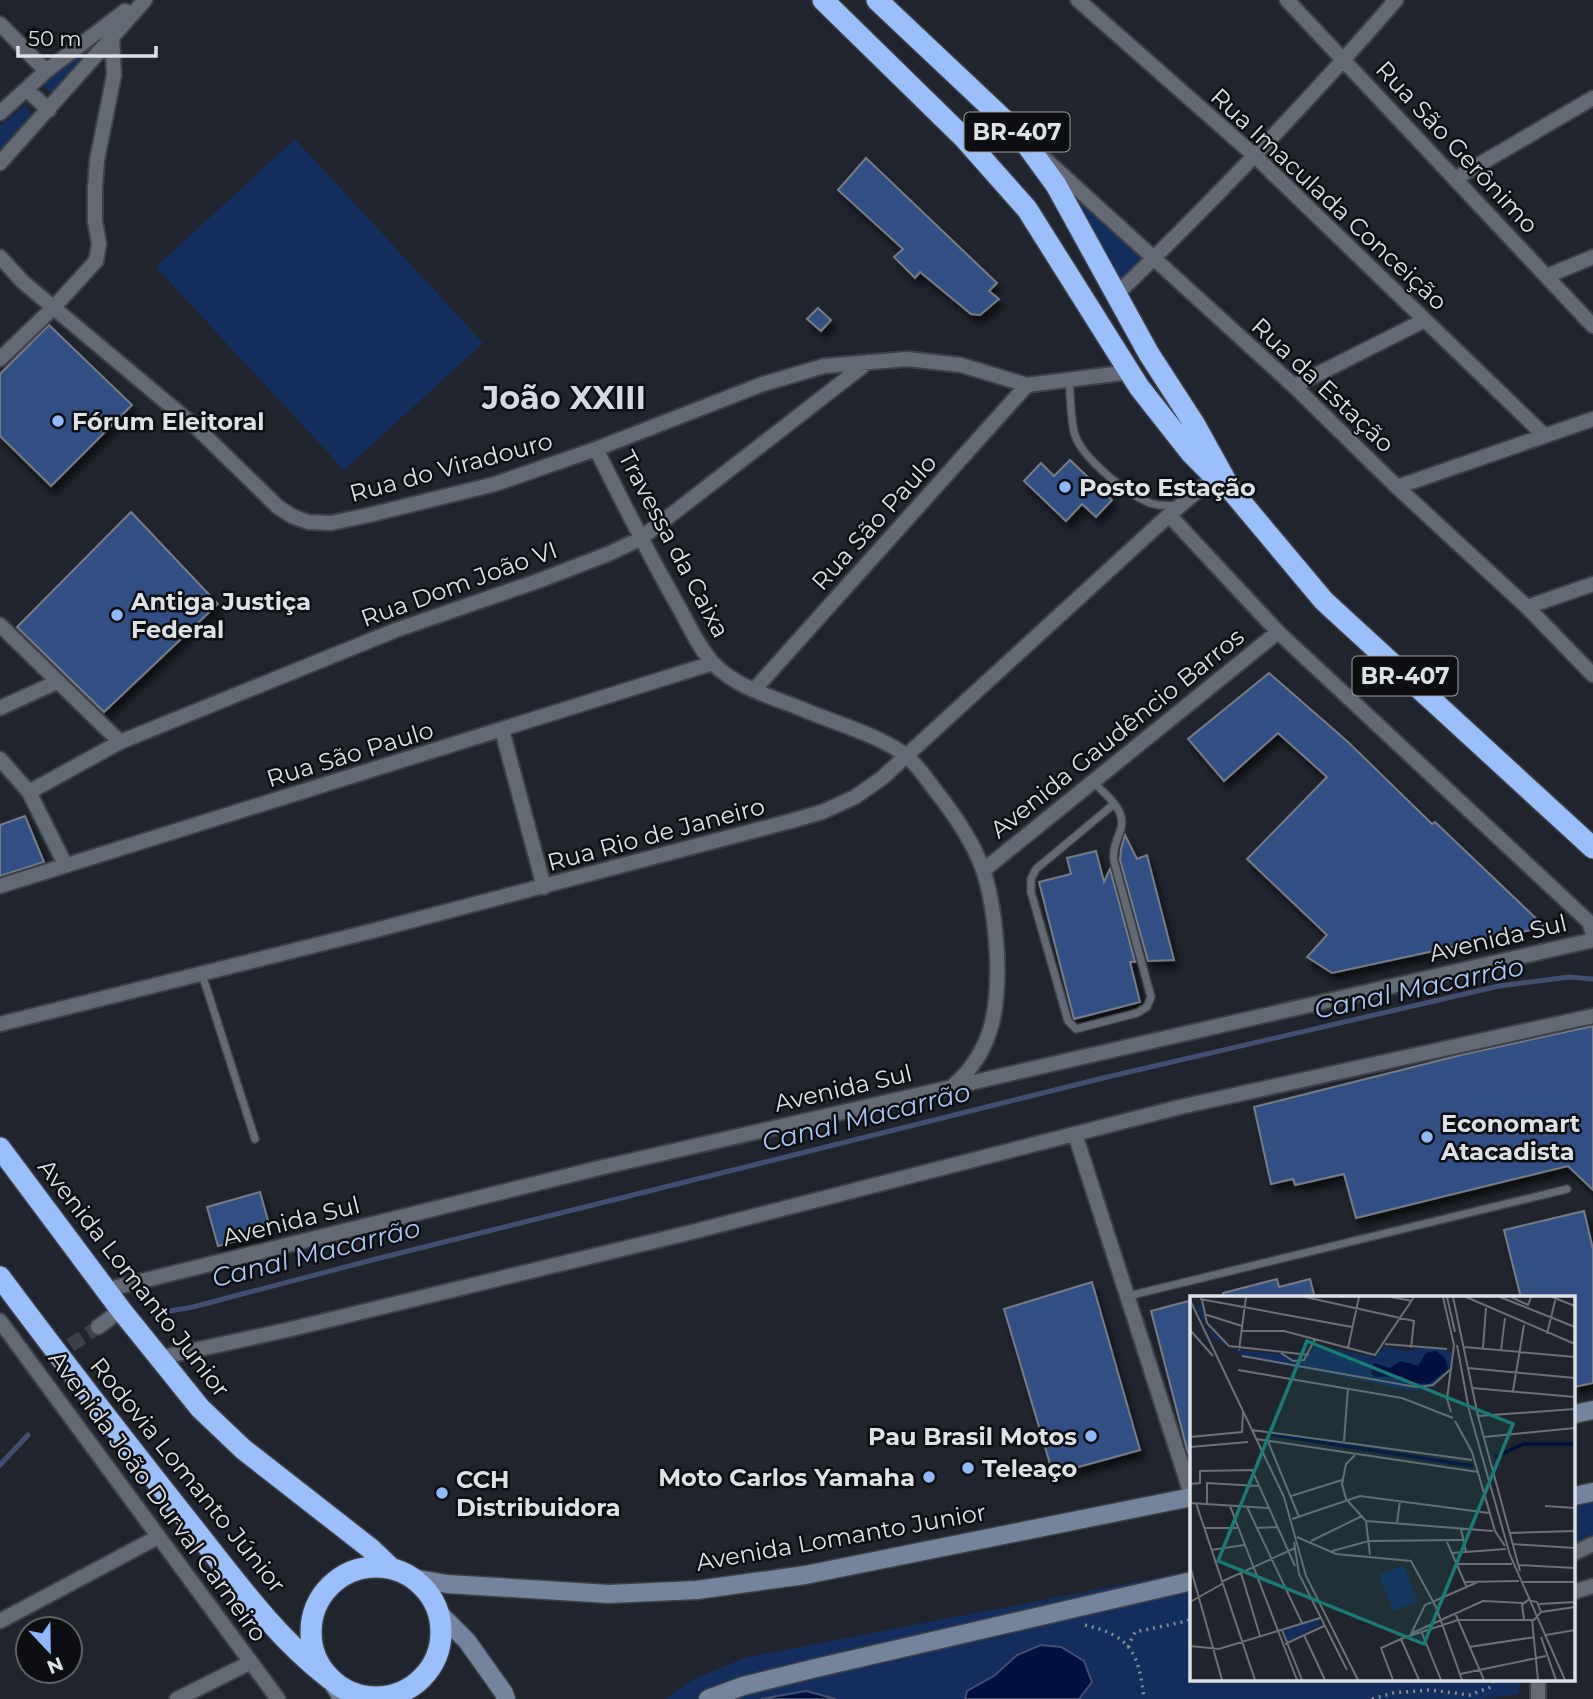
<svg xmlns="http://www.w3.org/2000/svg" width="1593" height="1699" viewBox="0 0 1593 1699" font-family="Montserrat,sans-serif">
  <defs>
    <filter id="shadow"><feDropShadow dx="4" dy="7" stdDeviation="3.5" flood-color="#0009"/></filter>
  </defs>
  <rect width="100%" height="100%" fill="#20252d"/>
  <path fill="#132e5c" d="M104 33 109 35 54 95 42 85Z
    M25 105 33 118 0 154V126Z
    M295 139 483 343 344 470 156 267Z
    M1067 191 1143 259 1123 277 1114 279Z
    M1593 1494V1537L1574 1545V1498Z
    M1192 1571V1680H1520L1519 1694 1483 1699H666L692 1680 744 1658Z"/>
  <path fill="#000f3d" stroke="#434e70" stroke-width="2" d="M1041 1645 1061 1647 1084 1661 1092 1682 1079 1699H965L967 1691 994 1676 1017 1655Z
    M806 1691 836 1699H761Z"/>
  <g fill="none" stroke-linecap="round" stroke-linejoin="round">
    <path stroke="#434e70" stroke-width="5" d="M152 1314 193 1307 372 1260 1103 1078 1499 986 1569 977 1593 979
      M0 1465 28 1435"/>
  </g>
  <path fill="#325083" stroke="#767c85" stroke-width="2" filter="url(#shadow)" d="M866 158 997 283 989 291 999 299 980 315 971 314 920 272 915 278 894 257 903 249 838 190Z
    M818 308 831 320 821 331 807 319Z
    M49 325 132 405 51 486 0 436V374Z
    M1070 460 1112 500 1096 517 1082 504 1066 521 1024 481 1041 463 1054 476Z
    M131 512 218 604 104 712 17 627Z
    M1269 673 1348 742 1432 824 1435 822 1545 927 1332 973 1307 957 1327 935 1247 859 1327 777 1278 733 1224 781 1188 739Z
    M25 816 44 862 0 876V825Z
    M1125 835 1137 859 1147 855 1174 960 1148 961 1120 860 1121 849Z
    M1096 851 1104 882 1110 869 1135 962H1130L1140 1002 1074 1019 1039 882 1071 874 1067 858Z
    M1593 1026V1190L1568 1166 1356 1218 1344 1174 1295 1185 1293 1179 1271 1184 1254 1107 1465 1054Z
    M260 1192 271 1231 218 1246 207 1207Z
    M1584 1211 1593 1249V1383L1574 1387V1298H1521L1504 1230Z
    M1277 1279 1279 1287 1310 1279 1315 1298H1223V1293Z
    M1092 1282 1140 1450 1053 1474 1004 1309Z
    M1192 1300V1452L1188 1453 1151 1311Z"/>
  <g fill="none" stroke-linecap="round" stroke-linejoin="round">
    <path stroke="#3c4149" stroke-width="14" stroke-dasharray="14 7" stroke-linecap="butt" d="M53 1357 98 1327"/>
    <defs>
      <path id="lane" d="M1069 381C1071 397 1070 419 1075 435 1083 459 1127 494 1150 503 1159 506 1168 506 1177 505
        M1093 782C1105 794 1126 809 1121 828 1118 839 1112 848 1114 861L1151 997 1147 1007 1137 1013 1076 1029 1068 1021 1031 892V879L1036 869 1114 804
        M202 974 255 1139
        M1128 1296 1567 1189"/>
      <path id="street" d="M1078 0 1255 156 1544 435
        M1287 0 1593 326
        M0 24 46 71
        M27 90 49 110
        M0 113 46 71 125 11
        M1046 160 1294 386 1397 487 1527 607 1593 675
        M0 163 145 0
        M1456 178 1593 98
        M0 257 23 282 197 428 278 507 292 516 308 522 331 523 369 515 495 484 596 449 763 384 824 366 907 359 961 365 1027 385 1130 372
        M1547 276 1593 257
        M1116 295C1213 201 1307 103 1396 0
        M0 359 54 307 96 261 99 244 95 221V189L97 160 114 75 112 35
        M1294 386 1425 320
        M596 449C622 501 648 553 677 604 688 623 698 647 713 663 735 687 772 697 802 709 832 722 878 735 904 754 916 763 926 778 935 790 981 848 993 881 997 955 999 1005 994 1050 954 1085
        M1397 487 1593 419
        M1169 515 1278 632 1573 907 1589 922 1593 935
        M1527 607 1593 584
        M0 625 120 742
        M754 690 1027 385
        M0 708 57 682
        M502 730 544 887
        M0 759 29 792 65 864
        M29 792 120 742 396 630 538 581 608 554 640 539 868 362
        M985 869 1278 632
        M0 886 713 663
        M0 1024 372 931 791 821 822 812 855 797 882 778 1169 515 1213 478
        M1075 1134 1192 1497
        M105 1290 599 1168 1593 940
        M0 1321 278 1699
        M98 1327 121 1310
        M158 1358 287 1330 688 1233 1180 1107 1593 1016
        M1574 1553 1593 1544
        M1574 1592 1593 1586
        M0 1621 158 1537
        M1538 1680V1699
        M177 1699 251 1662"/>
      <path id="secondary" d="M1574 1414 1593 1410
        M1574 1496 1593 1492
        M413 1578 447 1584 609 1594 697 1590 805 1575 1192 1497
        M439 1613 467 1641 504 1693 506 1699
        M330 1679 343 1699
        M708 1699 743 1686 816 1668 1192 1581"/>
      <path id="highway" d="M823 0 964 138 1027 209 1139 387 1191 453 1221 483
        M877 0 1018 133 1056 185 1149 354 1195 425 1231 490 1324 601 1593 848
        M0 1148 121 1310 200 1408 243 1449 371 1549 392 1569
        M0 1277C61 1359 124 1440 188 1521 232 1576 274 1636 330 1679
        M311 1632a65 65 0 1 1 130 0a65 65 0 1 1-130 0Z"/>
    </defs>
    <use href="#lane" stroke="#3d4147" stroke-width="10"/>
    <use href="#street" stroke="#3d4147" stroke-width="18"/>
    <use href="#secondary" stroke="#3d4147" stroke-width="21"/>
    <use href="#highway" stroke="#3d4147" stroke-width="24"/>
    <path stroke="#878b91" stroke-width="3.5" stroke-dasharray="2 5" stroke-linecap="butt" d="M1085 1625C1131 1636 1139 1653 1144 1699
      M1128 1647 1135 1632 1187 1621 1192 1617
      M1372 1699 1393 1693 1430 1690 1470 1695 1491 1687 1493 1680"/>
    <use href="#lane" stroke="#646a73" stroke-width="7"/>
    <use href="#street" stroke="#646a73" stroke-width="14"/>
    <use href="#secondary" stroke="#74849c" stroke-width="18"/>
    <use href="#highway" stroke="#9bbffb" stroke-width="21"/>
  </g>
  <g fill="#8fb8fd" stroke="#0c0e11" stroke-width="2.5">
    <circle cx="58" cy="421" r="7"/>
    <circle cx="1065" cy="487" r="7"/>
    <circle cx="117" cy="615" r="7"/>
    <circle cx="1427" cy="1137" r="7"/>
    <circle cx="1091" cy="1436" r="7"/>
    <circle cx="968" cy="1468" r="7"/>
    <circle cx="929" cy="1477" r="7"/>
    <circle cx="442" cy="1493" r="7"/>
  </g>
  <g text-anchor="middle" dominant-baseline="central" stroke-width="5" stroke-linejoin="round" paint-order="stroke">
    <g fill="#0c0e11" stroke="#9fa2a6" stroke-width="2">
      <rect x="964.5" y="112.5" width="105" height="39" rx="5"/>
      <rect x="1352.5" y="656.5" width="105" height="39" rx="5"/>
    </g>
    <g font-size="23" font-weight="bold" fill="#dee1e6">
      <text x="1017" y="132">BR-407</text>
      <text x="1405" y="676">BR-407</text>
    </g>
    <g font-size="24" fill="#dee1e6" stroke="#0c0e11">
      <text transform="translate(1457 147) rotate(47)">Rua São Gerônimo</text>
      <text transform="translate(1329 199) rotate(43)">Rua Imaculada Conceição</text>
      <text transform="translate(1323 385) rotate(43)">Rua da Estação</text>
      <text transform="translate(451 467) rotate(-15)">Rua do Viradouro</text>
      <text transform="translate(874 522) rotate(-48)">Rua São Paulo</text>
      <text transform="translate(674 544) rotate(62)">Travessa da Caixa</text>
      <text transform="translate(459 584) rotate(-20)">Rua Dom João VI</text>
      <text transform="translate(1117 733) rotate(-39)">Avenida Gaudêncio Barros</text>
      <text transform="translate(350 754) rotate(-17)">Rua São Paulo</text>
      <text transform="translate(656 834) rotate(-15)">Rua Rio de Janeiro</text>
      <text transform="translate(1498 938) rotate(-13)">Avenida Sul</text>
      <text transform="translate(843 1088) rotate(-13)">Avenida Sul</text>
      <text transform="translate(291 1221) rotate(-14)">Avenida Sul</text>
      <text transform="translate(134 1278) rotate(52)">Avenida Lomanto Junior</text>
      <text transform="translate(188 1475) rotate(51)">Rodovia Lomanto Júnior</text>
      <text transform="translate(158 1496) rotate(54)">Avenida João Durval Carneiro</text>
      <text transform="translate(841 1537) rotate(-10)">Avenida Lomanto Junior</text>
    </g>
    <g font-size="24" font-weight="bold" fill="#dee1e6" stroke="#0c0e11" text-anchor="start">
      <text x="72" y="421">Fórum Eleitoral</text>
      <text x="1079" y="487">Posto Estação</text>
      <text x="131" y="601">Antiga Justiça<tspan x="131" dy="28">Federal</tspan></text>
      <text x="1441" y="1123">Economart<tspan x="1441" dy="28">Atacadista</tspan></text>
      <text x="1077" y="1436" text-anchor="end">Pau Brasil Motos</text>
      <text x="982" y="1468">Teleaço</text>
      <text x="915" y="1477" text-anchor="end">Moto Carlos Yamaha</text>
      <text x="456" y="1479">CCH<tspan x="456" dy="28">Distribuidora</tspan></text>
    </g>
    <g font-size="26" font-style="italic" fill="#abc7f7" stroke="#0c0e11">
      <text transform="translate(1419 988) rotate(-12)">Canal Macarrão</text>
      <text transform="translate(866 1117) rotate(-14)">Canal Macarrão</text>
      <text transform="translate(316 1253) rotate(-14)">Canal Macarrão</text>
    </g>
    <g font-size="32" font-weight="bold" fill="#d3dae4" stroke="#0c0e11">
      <text x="564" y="397">João XXIII</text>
    </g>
  </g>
  <g transform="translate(1190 1296)">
    <rect width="385" height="385" fill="#20252d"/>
    <path d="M11 5 15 25 24 38 46 54 90 58 114 66 126 49 185 61 196 50 215 55 243 50 261 56 262 68 244 91 224 95 59 62 24 42 7 13ZM214 269 228 306 203 315 189 279ZM129 323 132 328 98 345 93 335Z" fill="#132e5c"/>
    <path d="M246 55 255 62 258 73 239 88 218 87 213 80 185 81 181 77 184 67 200 72 211 65 228 70 236 57Z" fill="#000f3d"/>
    <path fill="none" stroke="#000f3d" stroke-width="3.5" d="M79 138 283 170M305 161 334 148H385"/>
    <path fill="none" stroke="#6c7077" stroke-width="2" d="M115 1 224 25 221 52M201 1 222 5M253 1 264 49 257 103 261 116M257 1 265 36M263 1 288 120 330 275M276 1 385 48M310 1 385 31M321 1 338 9 341 1M362 1 385 10M10 3 162 31M0 4 94 201 116 280 168 384M12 4 17 27 39 50 119 59M14 18 52 30M0 34 23 60M51 35H94L185 59 224 1M357 38 366 1M195 48 257 53M267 49 279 114M274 51 385 61M158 52 169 1M293 52 296 12M49 54 56 1M311 54 315 22M91 57 103 65 114 64 125 43M52 60 226 91 243 89 262 72M278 72 385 82M48 74 212 102 263 122M282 92 385 101M323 95 334 29M279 114 320 259 375 384M288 120 385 113M265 125 282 156 305 235 315 250M62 134 282 164M0 141 52 136 53 116M294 141 385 132M66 143 288 176M77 143 109 221M154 145 158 92M0 151 58 146M165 159 156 168 152 188 156 203 176 225 180 259M0 188 10 187V175L62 174 105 270M101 200 152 184M0 207 78 212M6 207 65 384M17 208V187L68 190M40 210 107 384M355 210 385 212M57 211 112 327M102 223 170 200 299 217M176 225 303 235M207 227 210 205M14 232H47M66 232 87 231M271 233 276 256M319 237 385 235M107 241 146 258 221 265 246 311 272 384M121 245 172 220M104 246 109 278 157 374M257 246 277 292M322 248 385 252M21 254 54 249M142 255 179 245 272 244M262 257 316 253M267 268H322M328 269 385 272M0 270 32 384M51 277 70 340M31 286 105 252M274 286 329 285M333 286H385M0 306 32 288M349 308 385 306M351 316 385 311M265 317 294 384M342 324 348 384M92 334 112 384M222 336 235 309 288 286M232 337 251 384M220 338 293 305 333 307M114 339 135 384M356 339 385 334M351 341 366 384M213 342 268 324H344L351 316 347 306 338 304 332 309 334 323M211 343 229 384M95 348 134 330M0 350 29 353 130 322M279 351 345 341M270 378 356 360M203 384 191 352 213 342"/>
    <path fill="#197b74" fill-opacity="0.15" stroke="#197b74" stroke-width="3.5" d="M117 45 323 128 234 348 28 265Z"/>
    <rect width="385" height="385" fill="none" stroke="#dee1e6" stroke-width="3.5"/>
  </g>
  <g transform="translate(49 1650) rotate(158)"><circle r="33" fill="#0c0e11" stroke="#606266" stroke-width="2"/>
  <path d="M0-5L12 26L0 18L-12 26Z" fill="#8fb8fd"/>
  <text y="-10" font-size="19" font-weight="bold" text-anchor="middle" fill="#dee1e6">N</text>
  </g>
  <path d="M18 46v10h138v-10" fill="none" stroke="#dee1e6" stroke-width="3.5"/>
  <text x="28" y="46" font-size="21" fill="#dee1e6" stroke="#0c0e11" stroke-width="5" paint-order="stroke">50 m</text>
</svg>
